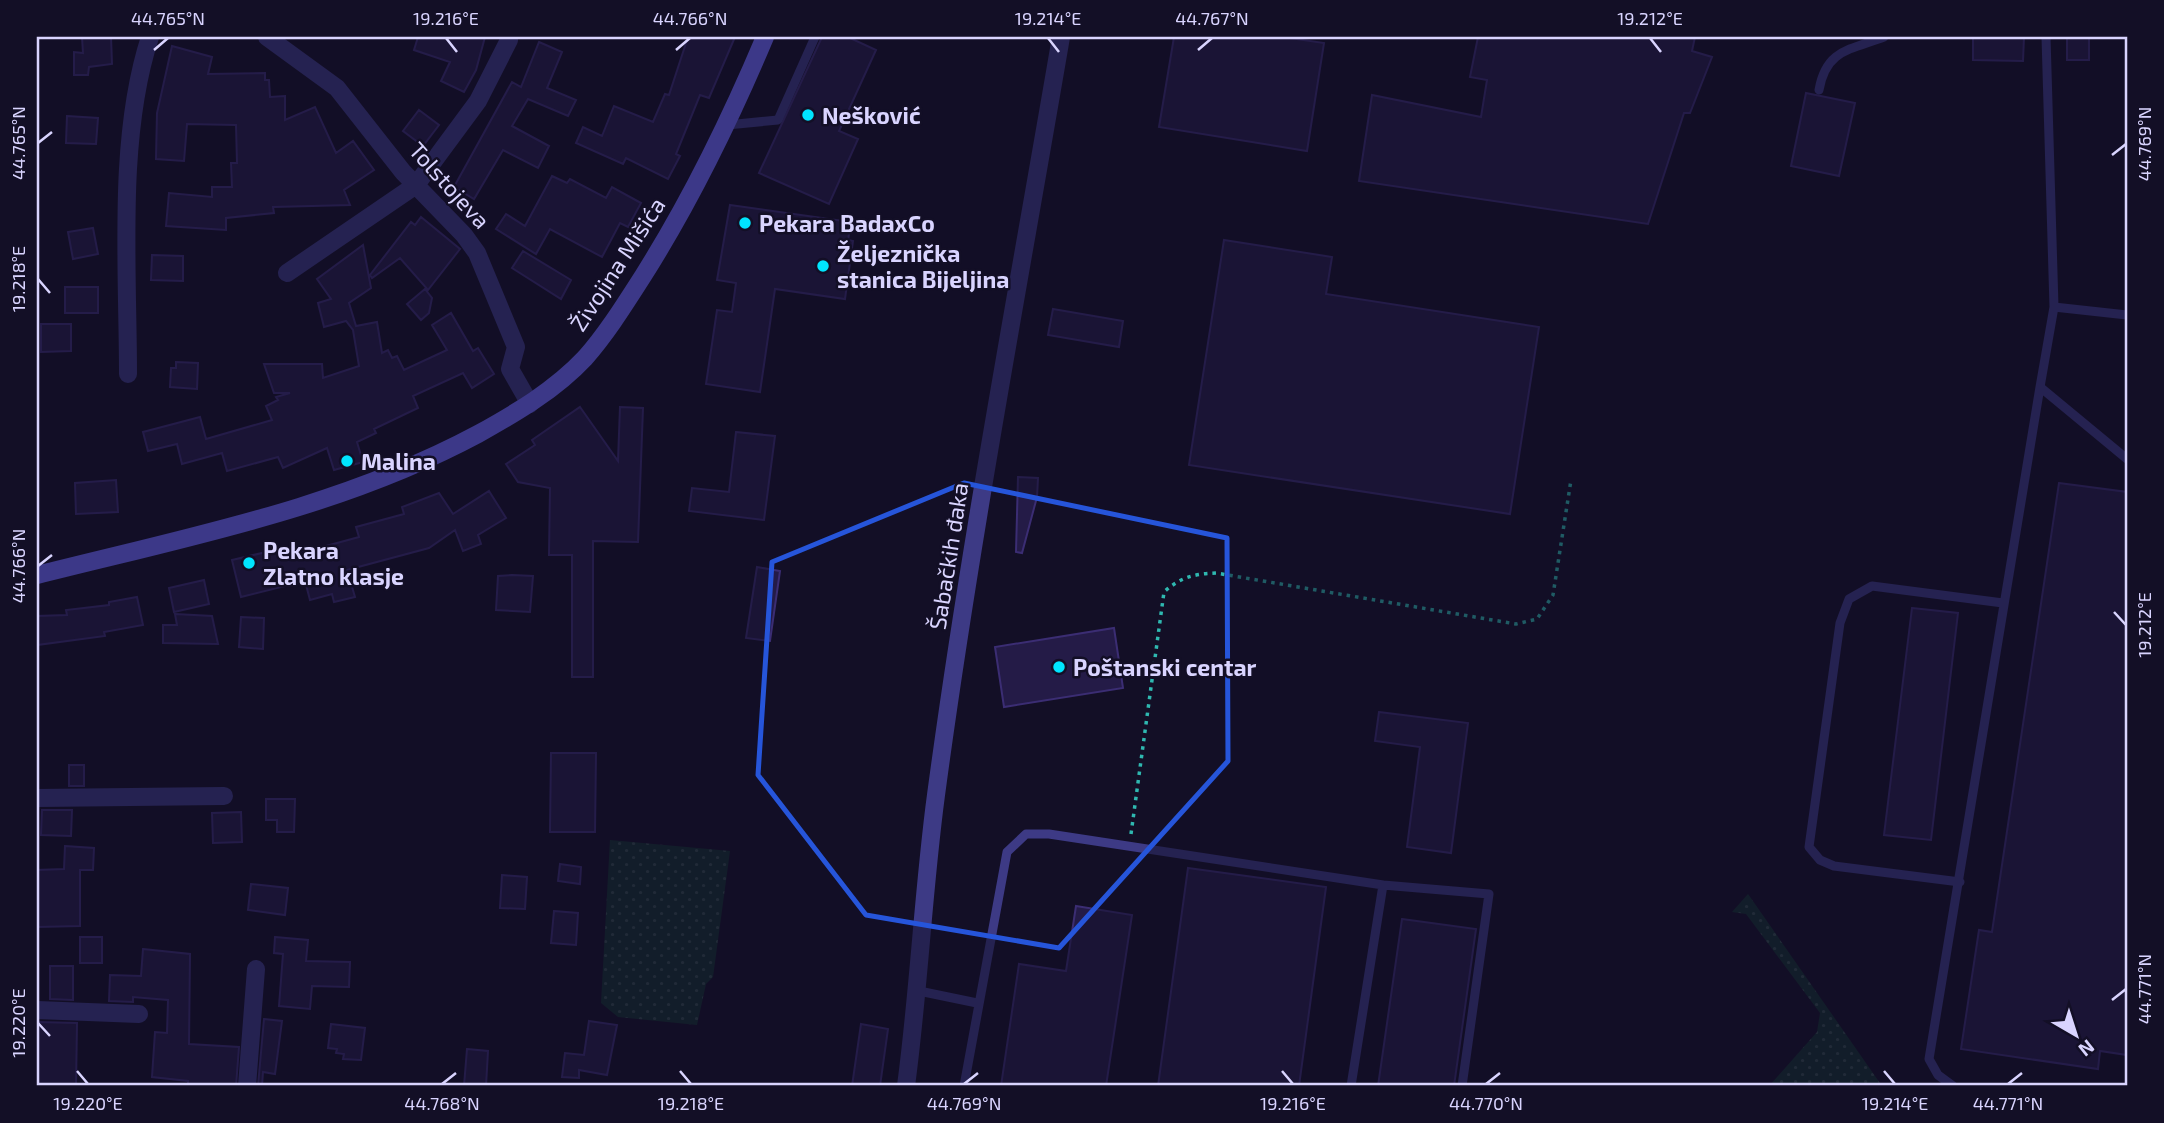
<svg xmlns="http://www.w3.org/2000/svg" width="2164" height="1123" viewBox="0 0 2164 1123" font-family="'Exo 2',sans-serif">
  <defs>
    <pattern id="grass-dots" width="8" height="8" patternUnits="userSpaceOnUse" patternTransform="scale(1.75)"><rect width="8" height="8" fill="#12302f"/><path d="M2 2h.1M6 6h.1" fill="none" stroke="#344d4e" stroke-width="1.8" stroke-linecap="round"/></pattern>
  </defs>
  <rect width="100%" height="100%" fill="#130f26"/>
  <path fill="url(#grass-dots)" d="M610 840 730 851 713 977 706 984 697 1025 618 1017 601 1003Z
    M1748 894 1882 1086H1769L1817 1032 1820 1013 1746 914 1732 912Z"/>
  <path fill="#241b47" stroke="#3b2d73" stroke-width="2" d="M82 37H111L112 64 89 67 88 75H74V52L83 53Z
    M418 37H485L476 70 464 92 441 81 450 62 414 50Z
    M688 37H735L709 98 700 95 676 154 680 156 668 179 626 158 623 164 576 143 583 127 602 136 614 106 653 122 665 94 669 95Z
    M822 37H848L876 50 839 131 858 139 829 204 759 173Z
    M1174 37H1283L1324 43 1307 151 1159 127Z
    M1478 37H1695L1692 51 1712 57 1690 113H1684L1648 224 1359 181 1372 95 1481 117 1487 80 1470 77Z
    M1973 37H2024L2023 61 1973 60Z
    M2067 37H2089V60H2067Z
    M539 42 562 52 547 88 576 100 568 116 528 99 512 126 549 146 538 168 503 150 474 199 454 187 512 82 521 87Z
    M172 46 212 57 208 74 265 73V80H269L270 97 285 96V120L315 107 336 153 353 141 374 170 344 190 350 205 273 207 274 213 226 218V230L166 226 169 193 212 197V187H232L231 163H237L236 125 187 124 184 161 156 159 157 113Z
    M1806 93 1855 103 1839 176 1791 166Z
    M419 110 439 125 423 146 403 131Z
    M67 116 98 118 96 144 66 143Z
    M552 176 567 183 570 179 606 198 612 187 641 203 628 227 620 223 602 257 550 229 536 254 496 229 506 214 525 226Z
    M730 205 851 222 848 240 853 241 845 299 775 289 760 392 706 384 717 310 732 312 736 283 717 280Z
    M421 217 460 249 428 290 400 258 372 278 370 275 411 222 415 225Z
    M93 228 98 254 73 259 68 232Z
    M1224 240 1332 257 1326 294 1539 327 1510 514 1189 465Z
    M363 245 371 288 349 303 356 326 377 322 382 353 388 350 392 358 397 356 404 370 447 350 432 325 451 313 473 351 478 348 494 374 472 388 463 373 413 396 418 408 374 429 376 433 357 442 363 462 334 470 327 448 283 468 278 457 227 471 222 453 182 464 177 444 148 451 143 432 200 417 206 439 272 420 266 406 278 400 276 397 290 393H274L264 364H322L323 378 359 366 353 330 346 321 324 327 318 303 331 299 317 279Z
    M523 251 571 280 561 299 512 268Z
    M152 255 183 256V281L151 280Z
    M65 287H98V313H65Z
    M425 289 432 298 429 313 421 320 407 304Z
    M1053 309 1123 321 1119 347 1048 335Z
    M41 324H71V351L41 352Z
    M176 362 198 363 197 389 170 387 171 368H176Z
    M580 407 618 461 620 407 643 408 638 542 593 541V677H572V555H549L550 488 518 482 506 464 535 445 532 440Z
    M736 432 775 436 764 520 689 511 692 488 729 492Z
    M1018 477 1038 478 1037 497 1022 553 1016 552Z
    M116 480 118 512 76 514 75 483Z
    M2059 483 2127 492V1055L2100 1051 2098 1069 1961 1049 1979 930 1992 932Z
    M489 491 506 518 478 535 481 544 463 551 455 530 429 548 347 570 355 597 334 602 332 594 310 600 305 581 241 597 232 560 279 549 282 558 359 537 356 527 404 514 402 507 439 493 453 514Z
    M757 567 780 571 770 641 746 638Z
    M512 575 533 576 530 612 496 610 498 576Z
    M204 580 209 604 174 612 169 588Z
    M137 597 143 625 104 632 105 636 37 645V616L67 615 66 610 109 605V602Z
    M1912 608 1958 613 1931 840 1884 835Z
    M175 614 212 616 218 644 163 643V625H177Z
    M241 617 264 618 263 649 239 647Z
    M1114 628 1123 688 1004 707 995 647Z
    M1379 712 1468 723 1451 853 1407 847 1420 747 1375 741Z
    M551 753H596L595 832H550Z
    M69 765H84V786H69Z
    M266 799H295L294 832H277V820H266Z
    M42 810H72L71 836 41 835Z
    M241 812 242 842 213 843 212 813Z
    M65 846 94 848 93 870H80V926L37 927V870L64 869Z
    M560 864 581 867 580 884 558 881Z
    M1188 868 1326 887 1299 1086H1158Z
    M502 875 527 877 525 909 500 908Z
    M251 884 288 888 285 915 248 910Z
    M1076 906 1132 915 1106 1086H1001L1019 964 1066 971Z
    M554 911 578 913 576 945 551 943Z
    M1402 919 1476 929 1454 1086H1378Z
    M80 937H102V963H80Z
    M275 937 308 940 306 961 350 962 349 987 312 986 310 1009 279 1006 283 954 274 953Z
    M143 949 190 954 189 1044 239 1047 236 1086H188V1081L152 1077 155 1032 167 1033 168 1000 133 997V1002L109 1001 110 975 141 976Z
    M50 966H73V1000L50 999Z
    M264 1019 282 1021 275 1074 263 1072 262 1086H258Z
    M589 1021 617 1025 607 1075 579 1070V1078L562 1077 565 1053 584 1055Z
    M37 1022 77 1023 76 1086H37Z
    M331 1024 365 1028 361 1060 343 1059 344 1054 336 1053 337 1049 328 1048Z
    M861 1024 888 1029 880 1086H852Z
    M467 1049 488 1051 486 1086H464Z"/>
  <g fill="none" stroke-linecap="round" stroke-linejoin="round">
    <path stroke="#2fb8b0" stroke-width="3.5" stroke-dasharray="3.5 5" stroke-linecap="butt" d="M1131 834 1164 592C1181 577 1193 574 1216 573L1516 624 1537 619 1553 595 1571 480"/>
    <path stroke="#3d3a85" stroke-width="9" d="M2046 37 2054 307 2040 387 2127 459
      M1819 90C1826 50 1849 50 1884 37
      M727 125 778 120 815 37
      M2054 307 2127 315
      M1960 882 1834 866 1820 860 1809 847 1840 623 1849 599 1872 586 2003 603
      M1383 885 1489 894 1462 1086
      M919 991 977 1003
      M964 1086 1007 852 1026 834H1049L1383 885 1351 1086
      M1953 1086 1938 1075 1929 1059 2040 387"/>
    <path stroke="#3d3a85" stroke-width="18" d="M267 37 337 88 403 172 464 235 477 253 516 347 510 369 530 404
      M287 273 416 185 478 101 509 40
      M128 374C128 268 117 138 150 37
      M37 798 224 796
      M37 1010 139 1014
      M247 1086 256 969
      M906 1086C919 989 923 892 936 795 970 541 1018 289 1061 37"/>
    <path stroke="#6f6bff" stroke-width="18" d="M37 575C187 537 340 508 478 434 516 413 555 390 585 358 607 333 625 304 643 276 691 200 730 120 765 37"/>
  </g>
  <path d="M0 0H2164V1123H0ZM964 483 1227 538 1228 761 1059 948 866 915 758 775 772 562Z" fill="#130f26" fill-opacity=".55" fill-rule="evenodd"/>
  <path fill="none" stroke="#2655da" stroke-width="5" stroke-linejoin="round" d="M964 483 1227 538 1228 761 1059 948 866 915 758 775 772 562Z"/>
  <path fill="none" stroke="#d9d4ff" stroke-width="2.5" d="M446 38 457 52M1048 38 1059 52M1650 38 1661 52M154 50 168 38M676 50 690 38M1198 50 1212 38M38 143 52 132M2112 155 2126 144M38 279 50 293M38 566 52 555M2114 612 2126 625M2112 1000 2126 989M38 1023 50 1036M77 1071 88 1084M680 1071 691 1084M1282 1071 1293 1084M1884 1071 1895 1084M442 1084 456 1073M964 1084 978 1073M1486 1084 1500 1073M2008 1084 2022 1073"/>
  <g fill="#00e5ff" stroke="#130f26" stroke-width="2.5">
    <circle cx="808" cy="115" r="7"/>
    <circle cx="745" cy="223" r="7"/>
    <circle cx="823" cy="266" r="7"/>
    <circle cx="347" cy="461" r="7"/>
    <circle cx="249" cy="563" r="7"/>
    <circle cx="1059" cy="667" r="7"/>
  </g>
  <g text-anchor="middle" dominant-baseline="central" stroke-width="5" stroke-linejoin="round" paint-order="stroke">
    <g font-size="23" font-weight="bold" fill="#d9d4ff" stroke="#130f26" text-anchor="start">
      <text x="822" y="115">Nešković</text>
      <text x="759" y="223">Pekara BadaxCo</text>
      <text x="837" y="253">Željeznička<tspan x="837" dy="26">stanica Bijeljina</tspan></text>
      <text x="361" y="461">Malina</text>
      <text x="263" y="550">Pekara<tspan x="263" dy="26">Zlatno klasje</tspan></text>
      <text x="1073" y="667">Poštanski centar</text>
    </g>
    <g font-size="23" fill="#d9d4ff" stroke="#130f26">
      <text transform="translate(450 185) rotate(48)">Tolstojeva</text>
      <text transform="translate(617 264) rotate(-57)">Živojina Mišića</text>
      <text transform="translate(948 556) rotate(-81)">Šabačkih đaka</text>
    </g>
  </g>
  <rect width="2164" height="1123" fill="none" stroke="#130f26" stroke-width="77"/>
  <g transform="translate(2076 1035) rotate(141)" stroke="#130f26" stroke-width="5" paint-order="stroke">
  <path d="M0-5L12 26L0 18L-12 26Z" fill="#d9d4ff"/>
  <text y="-10" font-size="19" font-weight="bold" text-anchor="middle" fill="#d9d4ff">N</text>
  </g>
  <rect x="38" y="38" width="2088" height="1046" fill="none" stroke="#d9d4ff" stroke-width="2.5"/>
  <g font-size="18" text-anchor="middle" fill="#d9d4ff">
    <text x="168" y="25">44.765°N</text>
    <text x="446" y="25">19.216°E</text>
    <text x="690" y="25">44.766°N</text>
    <text x="1048" y="25">19.214°E</text>
    <text x="1212" y="25">44.767°N</text>
    <text x="1650" y="25">19.212°E</text>
    <text transform="translate(19 143) rotate(-90)" y="6">44.765°N</text>
    <text transform="translate(2145 144) rotate(-90)" y="6">44.769°N</text>
    <text transform="translate(19 279) rotate(-90)" y="6">19.218°E</text>
    <text transform="translate(19 566) rotate(-90)" y="6">44.766°N</text>
    <text transform="translate(2145 625) rotate(-90)" y="6">19.212°E</text>
    <text transform="translate(2145 989) rotate(-90)" y="6">44.771°N</text>
    <text transform="translate(19 1023) rotate(-90)" y="6">19.220°E</text>
    <text x="88" y="1110">19.220°E</text>
    <text x="442" y="1110">44.768°N</text>
    <text x="691" y="1110">19.218°E</text>
    <text x="964" y="1110">44.769°N</text>
    <text x="1293" y="1110">19.216°E</text>
    <text x="1486" y="1110">44.770°N</text>
    <text x="1895" y="1110">19.214°E</text>
    <text x="2008" y="1110">44.771°N</text>
  </g>
</svg>
